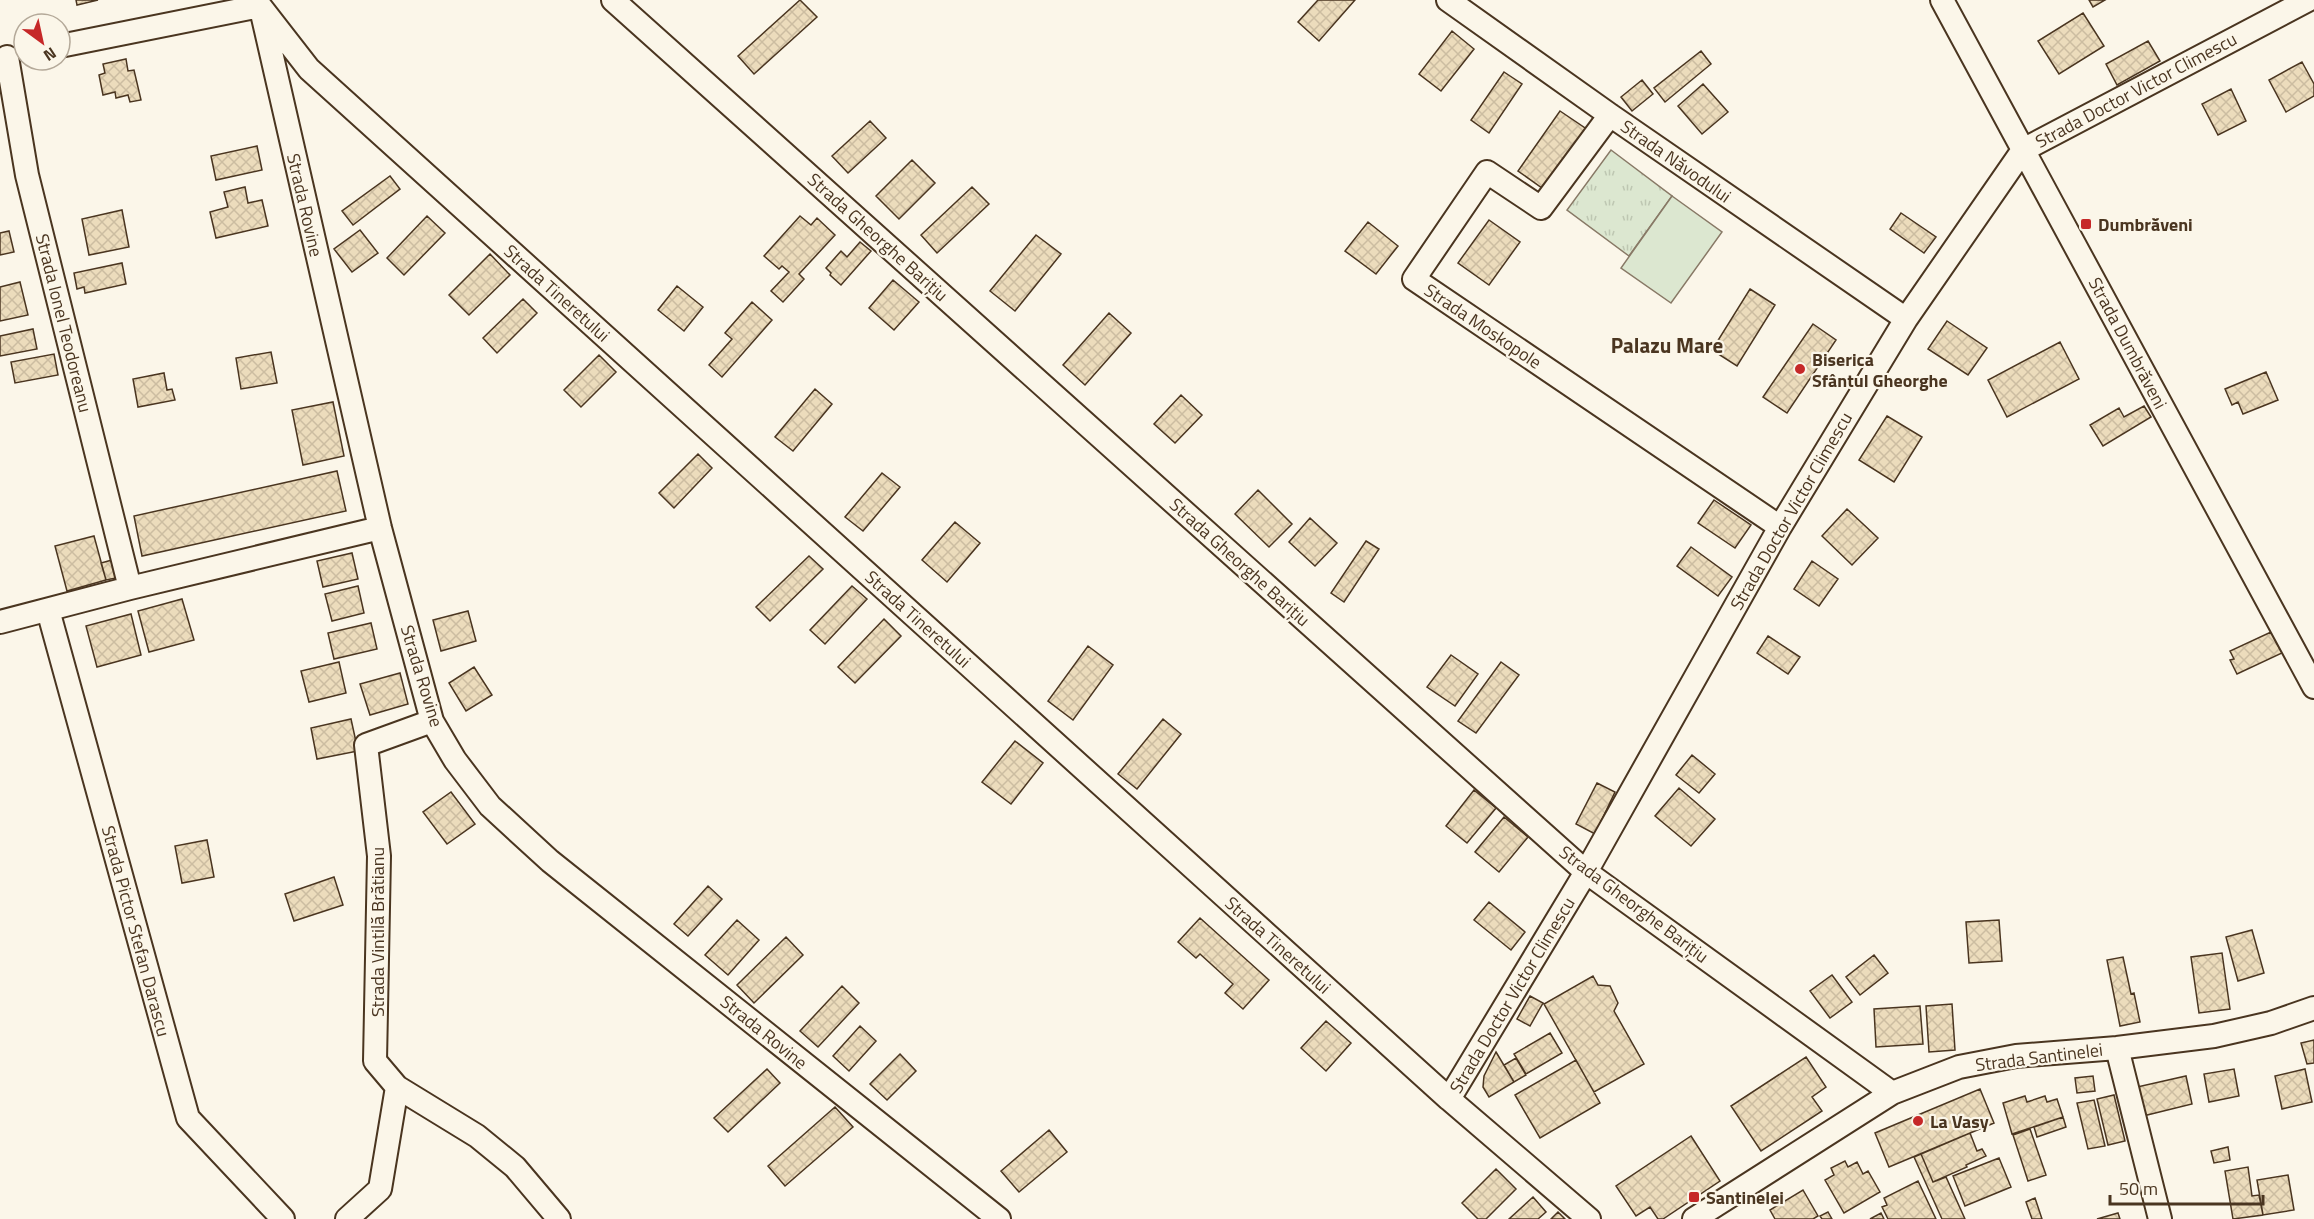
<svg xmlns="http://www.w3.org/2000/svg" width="2314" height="1219" viewBox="0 0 2314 1219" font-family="'Titillium Web',sans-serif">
  <defs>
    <pattern id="park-tufts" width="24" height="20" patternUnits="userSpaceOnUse" patternTransform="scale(1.5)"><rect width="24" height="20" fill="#dce7d0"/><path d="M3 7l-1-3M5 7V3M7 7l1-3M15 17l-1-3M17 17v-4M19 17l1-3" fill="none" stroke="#bec7b2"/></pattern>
    <pattern id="building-cross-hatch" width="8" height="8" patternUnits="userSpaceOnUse" patternTransform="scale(1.5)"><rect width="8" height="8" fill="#ecdcbc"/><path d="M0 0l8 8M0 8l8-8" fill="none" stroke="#ccbda1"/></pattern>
  </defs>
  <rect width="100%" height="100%" fill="#fbf6e9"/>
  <path fill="url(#park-tufts)" stroke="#887966" stroke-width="1.5" d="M1611 150 1672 196 1629 256 1567 210Z"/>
  <path fill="#dce7d0" stroke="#887966" stroke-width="1.5" d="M1672 196 1722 232 1671 303 1621 268Z"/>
  <path fill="url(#building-cross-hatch)" stroke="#4a3520" stroke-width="1.5" d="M76 0H98L77 5Z
    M800 0 817 17 754 74 738 56Z
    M1318 0H1355L1319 41 1298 22Z
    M2089 0H2105L2093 7Z
    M2083 13 2104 46 2059 74 2038 41Z
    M1452 31 1474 49 1441 91 1419 74Z
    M2148 41 2160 61 2117 85 2106 64Z
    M1701 51 1711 64 1665 102 1654 88Z
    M126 59 128 71 134 70 141 100 130 102 128 95 116 98 115 92 103 95 99 75 105 73 103 64Z
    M2302 62 2314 84V96L2286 112 2269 80Z
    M1504 72 1522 84 1489 133 1471 120Z
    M1642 80 1653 94 1632 111 1621 97Z
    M1703 84 1728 112 1702 134 1678 106Z
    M2231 89 2246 121 2218 135 2202 104Z
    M1560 111 1591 132 1549 193 1518 171Z
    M870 121 886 138 848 173 832 156Z
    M257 146 262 170 216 180 211 156Z
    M912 160 935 183 899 219 876 196Z
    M390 176 400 189 353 225 342 211Z
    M245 187 248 203 262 200 268 226 216 238 210 212 228 207 224 192Z
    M972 187 989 204 937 253 921 235Z
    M122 210 129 247 89 255 82 219Z
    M1901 213 1936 237 1924 253 1890 229Z
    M427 216 445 233 404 275 387 258Z
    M800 216 811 225 817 218 835 235 799 274 804 279 783 302 771 291 789 272 782 266 779 269 764 256Z
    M1489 220 1520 242 1489 285 1458 263Z
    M1368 222 1398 246 1376 274 1345 251Z
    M360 230 378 253 352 272 334 249Z
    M9 231 14 252 0 255V233Z
    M1036 235 1061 254 1015 311 990 291Z
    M860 242 871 251 841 285 830 275 831 273 826 268 841 251 847 257Z
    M490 254 510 275 469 315 449 295Z
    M122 263 126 284 85 293 84 287 77 289 74 273Z
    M893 280 919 302 894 330 869 308Z
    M20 282 28 315 0 321V287Z
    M677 286 703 307 684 331 658 310Z
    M1750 289 1775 305 1737 366 1712 350Z
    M523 299 537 313 497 353 483 338Z
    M752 302 772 320 722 377 709 365 732 339 725 333Z
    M1109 313 1131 333 1085 385 1063 365Z
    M1947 321 1987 348 1968 375 1928 349Z
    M1813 324 1836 340 1787 413 1763 397Z
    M33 329 37 349 0 356V336Z
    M2060 342 2079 379 2007 417 1988 380Z
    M271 352 277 383 241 389 236 358Z
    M54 354 58 375 15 383 11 362Z
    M599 355 616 372 581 407 564 390Z
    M2266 372 2278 400 2243 414 2238 402 2232 405 2225 389Z
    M164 373 167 390 172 389 175 400 138 407 133 379Z
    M815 389 832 404 793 451 775 437Z
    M1181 395 1202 415 1175 443 1154 424Z
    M333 402 344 456 303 465 292 410Z
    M2144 406 2151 417 2103 446 2090 425 2119 408 2124 417Z
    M1887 416 1922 437 1894 482 1859 460Z
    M698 454 712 468 674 508 659 493Z
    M337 471 346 511 142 556 134 516Z
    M882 473 900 487 863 531 845 517Z
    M1258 490 1292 524 1269 547 1235 514Z
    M1714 500 1751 525 1735 548 1698 523Z
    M1847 509 1878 538 1852 565 1822 536Z
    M1310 518 1337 543 1315 566 1289 542Z
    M955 522 980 543 947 582 922 560Z
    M94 536 106 580 67 591 55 546Z
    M1366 541 1379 549 1344 602 1331 593Z
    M1691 547 1732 577 1718 596 1677 566Z
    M352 553 358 579 323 587 317 561Z
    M809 556 823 569 770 621 756 607Z
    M112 560 116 578 106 580 101 563Z
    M1812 561 1838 579 1819 606 1794 589Z
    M358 586 364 613 332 621 325 594Z
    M852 586 867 599 825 644 810 630Z
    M182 599 194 640 149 652 138 611Z
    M468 611 476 641 441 651 433 620Z
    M131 614 141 655 97 667 86 626Z
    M884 619 901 636 855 683 838 667Z
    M371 623 377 649 334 659 328 633Z
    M2271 632 2282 653 2237 674 2230 660 2234 659 2230 651Z
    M1768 636 1800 657 1788 674 1757 653Z
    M1088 646 1113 665 1073 720 1048 701Z
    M1451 655 1478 674 1455 706 1427 687Z
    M339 662 346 693 309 702 301 671Z
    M1501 662 1519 675 1476 733 1458 721Z
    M474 667 492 695 466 711 449 683Z
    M400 673 408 704 370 715 360 684Z
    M351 719 358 751 317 759 311 728Z
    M1163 719 1181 734 1137 789 1118 774Z
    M1015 741 1043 763 1011 804 982 782Z
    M1692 755 1715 774 1699 793 1676 775Z
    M1597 783 1615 792 1595 834 1576 824Z
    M1679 788 1715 819 1691 846 1655 816Z
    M1474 790 1496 808 1467 843 1446 826Z
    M451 792 475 824 447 844 423 812Z
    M1504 817 1528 837 1499 872 1475 852Z
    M207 840 214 877 182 883 175 846Z
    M334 877 343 905 294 921 285 894Z
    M708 886 722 899 688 936 674 924Z
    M1489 902 1525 932 1511 950 1474 920Z
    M1200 918 1269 980 1243 1009 1225 993 1233 984 1200 954 1196 958 1178 942Z
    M737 920 759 940 728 975 705 955Z
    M1999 920 2002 961 1969 963 1966 922Z
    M2252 930 2264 973 2238 981 2226 937Z
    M786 937 803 955 754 1003 737 985Z
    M2222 953 2230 1009 2199 1013 2191 957Z
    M1874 955 1888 973 1860 995 1846 977Z
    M2123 957 2131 994 2134 993 2140 1022 2120 1026 2107 960Z
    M1832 975 1852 1002 1830 1018 1810 991Z
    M1593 976 1598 985 1610 986 1618 1003 1614 1011 1644 1064 1594 1092 1544 1004Z
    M842 986 859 1003 818 1047 800 1031Z
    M1530 996 1543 1003 1530 1026 1517 1019Z
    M1952 1004 1955 1050 1929 1052 1926 1006Z
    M1920 1006 1923 1044 1876 1047 1874 1009Z
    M1326 1021 1351 1043 1326 1071 1301 1048Z
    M860 1026 876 1041 849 1071 833 1056Z
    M1550 1033 1562 1053 1526 1074 1514 1054Z
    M2314 1040V1063L2307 1064 2301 1043Z
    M1496 1052 1514 1082 1489 1097 1483 1087 1484 1076Z
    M900 1054 916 1071 887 1100 870 1084Z
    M1806 1057 1826 1087 1812 1097 1822 1111 1761 1151 1731 1106Z
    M1516 1058 1526 1075 1514 1082 1504 1065Z
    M1576 1060 1600 1103 1540 1138 1515 1095Z
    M767 1069 780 1083 728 1132 714 1118Z
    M2234 1069 2239 1096 2209 1102 2204 1074Z
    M2305 1069 2312 1102 2282 1109 2275 1076Z
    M2093 1076 2095 1091 2077 1093 2075 1078Z
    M2186 1076 2192 1104 2143 1116 2137 1087Z
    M1980 1089 1994 1123 1889 1167 1875 1133Z
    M2114 1095 2125 1141 2108 1145 2097 1099Z
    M2025 1096 2027 1102 2045 1096 2047 1102 2057 1099 2063 1117 2012 1134 2003 1103Z
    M2094 1100 2105 1146 2088 1149 2077 1103Z
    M835 1107 853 1127 785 1186 768 1166Z
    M2063 1117 2066 1127 2037 1137 2034 1127Z
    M2030 1129 2046 1175 2028 1181 2013 1135Z
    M1049 1130 1067 1152 1019 1192 1001 1171Z
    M1970 1133 1977 1151 1982 1149 1986 1156 1966 1165 1967 1167 1933 1182 1921 1154Z
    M1691 1136 1720 1181 1663 1219H1658L1650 1207 1636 1216 1616 1186Z
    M2228 1147 2230 1160 2214 1163 2211 1151Z
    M1921 1154 1933 1182 1946 1177 1965 1219H1942L1914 1157Z
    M1999 1158 2011 1187 1965 1206 1953 1176Z
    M1845 1161 1848 1167 1857 1162 1863 1174 1868 1171 1880 1192 1844 1213 1825 1180 1834 1175 1831 1168Z
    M2248 1167 2252 1196 2259 1195 2263 1215 2233 1219 2225 1171Z
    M1496 1169 1516 1189 1486 1219H1478L1462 1203Z
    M2288 1175 2294 1210 2263 1215 2257 1180Z
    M1918 1181 1936 1219H1888L1882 1207 1887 1205 1884 1198Z
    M1803 1190 1818 1216 1813 1219H1775L1770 1210Z
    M1533 1197 1546 1212 1538 1219H1509Z
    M2035 1198 2042 1219H2032L2026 1202Z
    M1558 1212 1565 1219H1551Z
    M1828 1212 1832 1219H1822L1820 1216Z
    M1881 1213 1884 1219H1870Z
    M2118 1213 2120 1219H2097Z"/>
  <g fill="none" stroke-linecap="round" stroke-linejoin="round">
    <defs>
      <path id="minor" d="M613 0 1586 872 1892 1093
        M1448 0 1610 115 1906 319
        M1942 0 2314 687
        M262 13 380 528 432 721 455 760 490 806 550 861 999 1219
        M60 46 260 6 309 69 1449 1099 1589 1219
        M7 57 27 175 130 588
        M1610 115 1541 208 1487 172 1414 279 1780 527
        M48 610 188 1118 283 1219
        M0 622 130 588 380 528
        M432 721 366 745 379 856 375 1061 397 1087 477 1136 515 1167 559 1219
        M2117 1048 2160 1219
        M1449 1099 1586 872 1780 527 1906 319 2023 150 2308 0
        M347 1219 380 1189 397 1087
        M1694 1219 1892 1093 1959 1067 2016 1056 2117 1048 2214 1036 2271 1023 2314 1008"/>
    </defs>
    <use href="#minor" stroke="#4a3520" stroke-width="26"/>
    <use href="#minor" stroke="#fbf6e9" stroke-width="22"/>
  </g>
  <g fill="#c62828" stroke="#fbf6e9" stroke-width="2">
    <rect x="2080" y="218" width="12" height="12" rx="3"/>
    <circle cx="1800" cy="369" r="6"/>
    <circle cx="1918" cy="1121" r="6"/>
    <rect x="1688" y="1191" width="12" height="12" rx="3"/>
  </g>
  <g text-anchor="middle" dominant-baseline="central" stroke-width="4.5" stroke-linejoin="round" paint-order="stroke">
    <g font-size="18" fill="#4a3520" stroke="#fbf6e9">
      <text transform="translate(2136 90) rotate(-28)">Strada Doctor Victor Climescu</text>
      <text transform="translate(1676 161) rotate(35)">Strada Năvodului</text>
      <text transform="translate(305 205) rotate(77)">Strada Rovine</text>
      <text transform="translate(878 237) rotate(42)">Strada Gheorghe Barițiu</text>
      <text transform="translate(557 293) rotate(42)">Strada Tineretului</text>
      <text transform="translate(64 323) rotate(76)">Strada Ionel Teodoreanu</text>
      <text transform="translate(1483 326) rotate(34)">Strada Moskopole</text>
      <text transform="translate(2128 343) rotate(62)">Strada Dumbrăveni</text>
      <text transform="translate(1791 511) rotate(-60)">Strada Doctor Victor Climescu</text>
      <text transform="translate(1240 562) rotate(42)">Strada Gheorghe Barițiu</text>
      <text transform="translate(918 619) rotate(42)">Strada Tineretului</text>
      <text transform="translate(422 676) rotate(73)">Strada Rovine</text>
      <text transform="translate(1634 904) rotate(37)">Strada Gheorghe Barițiu</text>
      <text transform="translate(136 931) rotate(75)">Strada Pictor Stefan Darascu</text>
      <text transform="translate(377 932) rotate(-90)">Strada Vintilă Brătianu</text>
      <text transform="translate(1278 945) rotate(42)">Strada Tineretului</text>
      <text transform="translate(1512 995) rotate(-59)">Strada Doctor Victor Climescu</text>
      <text transform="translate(764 1032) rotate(39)">Strada Rovine</text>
      <text transform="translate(2039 1057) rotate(-7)">Strada Santinelei</text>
    </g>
    <g font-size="18" font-weight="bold" fill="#4a3520" stroke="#fbf6e9" text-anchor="start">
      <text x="2098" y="224">Dumbrăveni</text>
      <text x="1812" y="359">Biserica<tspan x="1812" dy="21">Sfântul Gheorghe</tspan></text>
      <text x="1930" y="1121">La Vasy</text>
      <text x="1706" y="1197">Santinelei</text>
    </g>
    <g font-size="21" font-weight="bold" fill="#4a3520" stroke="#fbf6e9">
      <text x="1667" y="345">Palazu Mare</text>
    </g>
  </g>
  <g transform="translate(42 42) rotate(147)"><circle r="28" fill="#fbf6e9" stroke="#b4a999" stroke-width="1.5"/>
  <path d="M0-4.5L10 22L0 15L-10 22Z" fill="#c62828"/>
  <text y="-9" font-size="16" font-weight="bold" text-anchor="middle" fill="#4a3520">N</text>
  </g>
  <path d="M2110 1195v9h153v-9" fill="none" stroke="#4a3520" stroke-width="3"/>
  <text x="2119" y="1195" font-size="18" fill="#4a3520" stroke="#fbf6e9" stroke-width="4.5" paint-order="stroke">50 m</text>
</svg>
